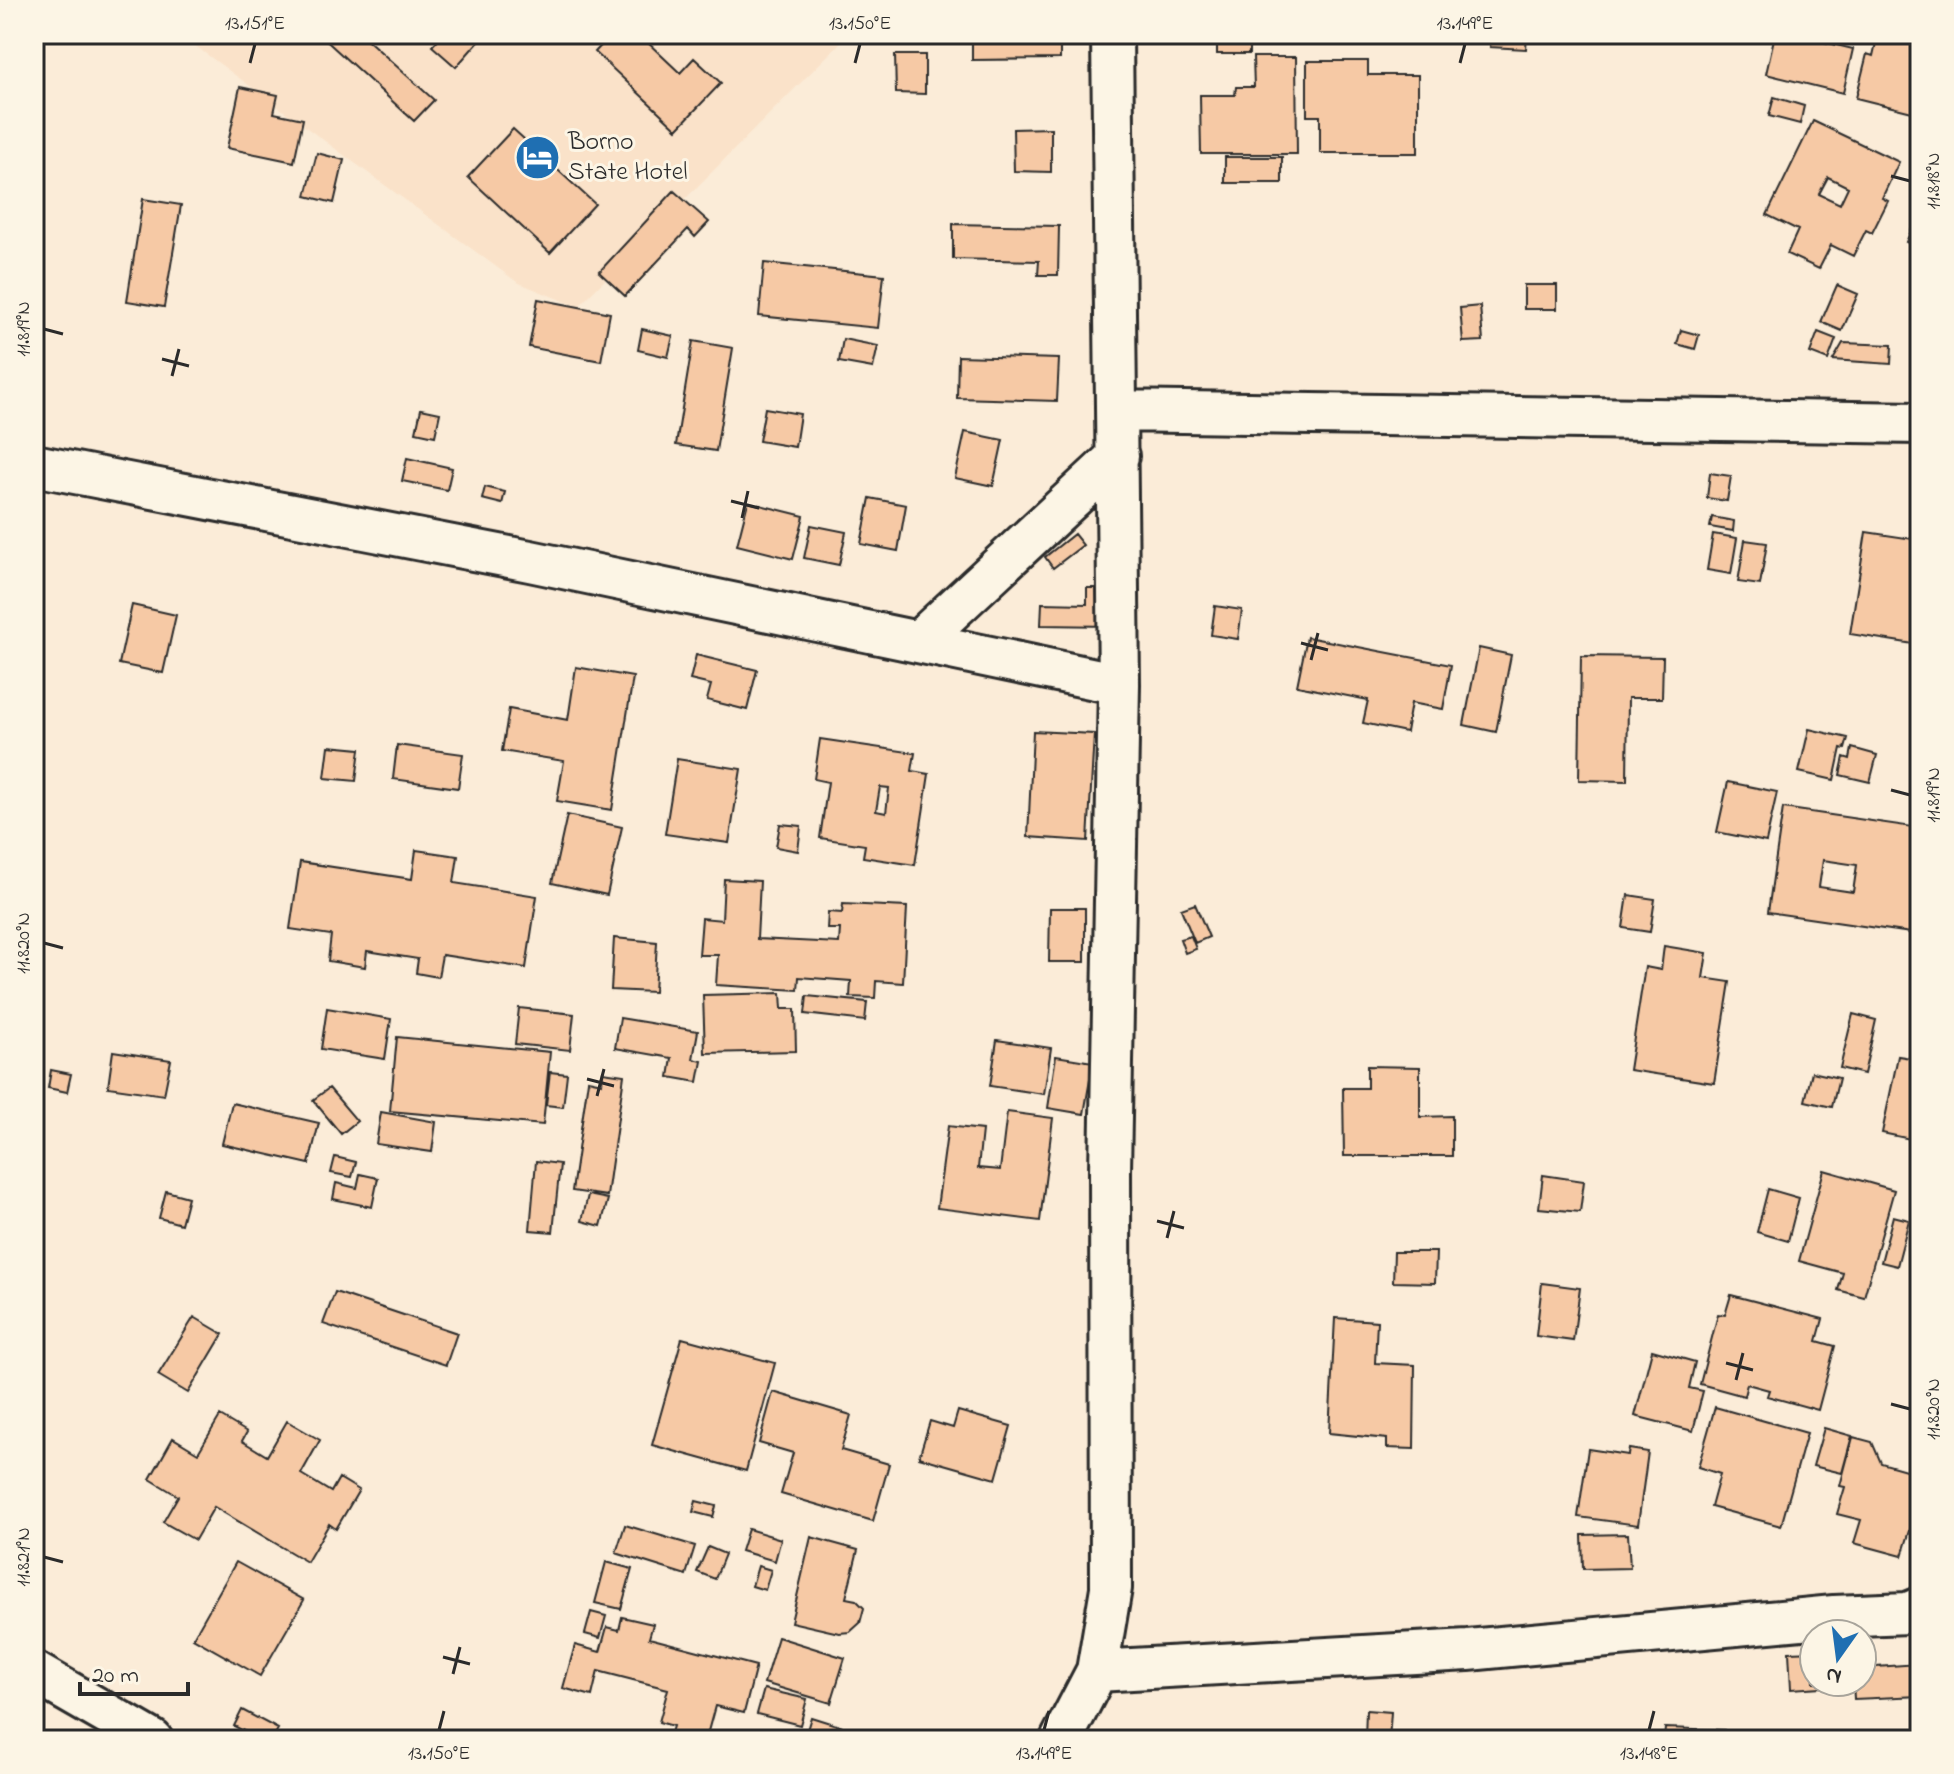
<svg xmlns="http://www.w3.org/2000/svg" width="1954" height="1774" viewBox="0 0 1954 1774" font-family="'Indie Flower',sans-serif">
  <rect width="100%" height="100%" fill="#fbecd8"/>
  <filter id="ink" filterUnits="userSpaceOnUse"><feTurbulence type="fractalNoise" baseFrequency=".0125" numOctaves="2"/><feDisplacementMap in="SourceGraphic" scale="16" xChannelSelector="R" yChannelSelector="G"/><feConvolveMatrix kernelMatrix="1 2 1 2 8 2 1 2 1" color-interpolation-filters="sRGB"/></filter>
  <g filter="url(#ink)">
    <path fill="#fae2c9" d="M179 34H849L578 307 517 282Z"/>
    <path fill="#f6c9a5" stroke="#2b2b2b" stroke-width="2" fill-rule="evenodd" d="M319 34H361L434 100 414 121Z
      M443 34H485L456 67 432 46Z
      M612 34H649L644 39 680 73 694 58 721 83 677 129 595 52Z
      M972 34H1060V59L972 60Z
      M1217 34H1249V54H1217Z
      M1491 34H1527L1526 49 1490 47Z
      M1775 34H1791L1853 49 1843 93 1766 74Z
      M1878 34H1906L1920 37V114L1856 98 1867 54 1873 56Z
      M895 55H925V94L896 93Z
      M1253 57H1296L1297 154H1201L1200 95H1235L1236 87H1254Z
      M1307 61H1368V75H1418V153H1320V116H1307Z
      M240 87 278 95 274 113 303 119 294 162 227 148Z
      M1774 97 1804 106 1800 124 1769 116Z
      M1813 121 1899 162 1882 198 1888 201 1872 233 1866 230 1853 256 1831 245 1819 269 1787 254 1798 230 1767 215ZM1828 177 1848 187 1840 204 1819 194Z
      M1051 128V172L1014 171 1013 129Z
      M513 129 595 204 550 253 468 177Z
      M317 153 344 160 334 203 306 196Z
      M1225 157H1282V183H1225Z
      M674 191 709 222 695 237 688 229 625 296 599 272Z
      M143 199 181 205 164 307 127 301Z
      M1920 211V248L1906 242Z
      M953 224 1059 226 1058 275H1038L1039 261 953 259Z
      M764 263 884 275 878 328 759 316Z
      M1524 285H1557V309H1524Z
      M1837 285 1858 294 1842 331 1821 322Z
      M538 299 610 313 601 361 529 347Z
      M1480 306 1483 341 1463 342 1460 308Z
      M642 329 673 336 668 357 638 350Z
      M1681 330 1699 335 1695 349 1677 344Z
      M1818 332 1836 339 1828 360 1810 353Z
      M843 339 878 346 873 368 839 362Z
      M693 341 733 348 716 451 676 445Z
      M1843 343 1892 345 1891 364 1833 360Z
      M958 356 1059 359 1057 401 957 398Z
      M765 408 800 414 795 447 759 441Z
      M421 409 440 413 435 436 416 432Z
      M965 432 1003 440 993 486 955 478Z
      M407 458 452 468 447 490 402 481Z
      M1710 473 1731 476 1727 501 1707 498Z
      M485 487 505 492 502 504 482 499Z
      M870 498 906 505 898 551 861 544Z
      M748 502 804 516 793 559 737 545Z
      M1712 517 1734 521 1733 531 1710 527Z
      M811 525 846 532 839 565 804 558Z
      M1866 532 1920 540V645L1850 634Z
      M1074 534 1083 545 1053 568 1045 557Z
      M1713 534 1737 538 1731 574 1707 570Z
      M1745 540 1767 543 1760 585 1738 582Z
      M1087 588H1112L1111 626 1041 625 1042 603 1087 604Z
      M132 605 176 615 163 673 119 664Z
      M1215 606 1242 610 1238 639 1211 635Z
      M1307 637 1451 665 1443 709 1411 703 1406 732 1363 723 1368 700 1297 686Z
      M1479 648 1511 655 1496 732 1464 725Z
      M696 655 757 670 747 710 707 700 711 685 690 680Z
      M1581 656 1663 657 1662 698H1628L1627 781 1579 780Z
      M576 667 633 677 612 810 557 801 564 761 502 751 509 709 568 720Z
      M1809 729 1848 738 1845 749 1841 748 1834 780 1799 772Z
      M1033 731 1094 734 1088 841 1028 837Z
      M820 739 915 753 912 771 929 774 915 865 863 857 865 845 820 838 828 782 814 779ZM880 787 889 788 886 813 876 811Z
      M397 745 463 754 458 788 393 779Z
      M329 746 360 749 356 781 325 778Z
      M1852 748 1877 755 1870 782 1840 775 1844 757 1850 759Z
      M677 759 741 769 729 843 665 834Z
      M1728 782 1777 792 1766 842 1717 832Z
      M1783 808 1920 828 1918 934 1768 912ZM1823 860 1857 865 1853 892 1819 887Z
      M567 815 622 827 607 895 552 883Z
      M780 824 801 826 798 851 776 847Z
      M416 850 458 856 454 883 537 896 526 968 442 955 438 977 416 973 418 959 367 951 365 967 328 961 331 935 290 929 300 862 412 879Z
      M724 879 760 881 757 939 839 943 840 929H827L828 912 842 913 843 904 907 907 903 983 876 981 875 998 850 997 851 981 799 977 798 990 716 985 718 955H699L702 918 722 920Z
      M1628 895 1655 899 1650 932 1623 928Z
      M1195 904 1209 937 1195 943 1181 909Z
      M1050 908H1085V962H1049Z
      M1191 936 1196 949 1185 953 1180 939Z
      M614 938 657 942 654 992 611 990Z
      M1664 946 1707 953 1703 978 1730 982 1714 1083 1629 1070 1645 967 1661 970Z
      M781 993 782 1009H795L796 1051 705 1053 703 995Z
      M807 996 867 1002 865 1021 805 1014Z
      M327 1008 391 1019 385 1059 321 1049Z
      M519 1008 574 1014 570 1050 515 1044Z
      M1853 1014 1876 1020 1864 1074 1840 1068Z
      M620 1018 698 1031 693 1059 702 1061 698 1082 669 1077 672 1058 615 1048Z
      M1917 1028H1920V1141L1882 1133 1898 1056 1911 1058Z
      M397 1037 550 1052 543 1125 390 1111Z
      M997 1040 1051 1048 1044 1094 990 1086Z
      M113 1051 171 1060 164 1095 108 1087Z
      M1056 1056 1093 1062 1084 1114 1048 1108Z
      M1367 1066 1420 1067V1117L1452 1116V1156H1344L1343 1088H1367Z
      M51 1070 71 1074 67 1092 48 1088Z
      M550 1072 567 1074 563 1107 546 1105Z
      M603 1072 624 1075 607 1196 572 1191 588 1080 602 1083Z
      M1812 1072 1839 1078 1832 1107 1805 1101Z
      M329 1088 357 1121 341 1134 313 1100Z
      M232 1103 319 1123 309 1164 222 1144Z
      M381 1112 436 1122 432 1152 376 1144Z
      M1007 1112 1053 1118 1040 1221 937 1208 948 1126 982 1130 978 1168 1000 1170Z
      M335 1157 356 1162 352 1177 331 1173Z
      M536 1161 560 1164 553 1232 530 1230Z
      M1824 1170 1894 1190 1864 1297 1838 1290 1843 1273 1799 1261Z
      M360 1174 378 1178 372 1207 333 1199 336 1183 357 1188Z
      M1543 1175 1584 1181 1580 1212 1539 1208Z
      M1768 1189 1799 1198 1788 1241 1757 1232Z
      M166 1191 188 1197 181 1224 159 1218Z
      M588 1195 608 1199 601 1226 582 1221Z
      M1893 1216 1909 1220 1897 1266 1881 1262Z
      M1394 1252H1436L1435 1283 1393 1282Z
      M1542 1283 1580 1288 1573 1341 1536 1336Z
      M335 1292 457 1333 446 1365 323 1324Z
      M1731 1295 1823 1319 1817 1341 1835 1346 1818 1410 1767 1396 1769 1390 1747 1384 1744 1396 1700 1384 1718 1314 1725 1315Z
      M194 1317 223 1334 188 1393 158 1375Z
      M1335 1318 1377 1321 1375 1363 1415 1365 1414 1449 1387 1448V1439L1329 1433Z
      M682 1338 775 1363 746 1471 652 1445Z
      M1652 1350 1695 1362 1689 1388 1703 1391 1693 1431 1635 1416Z
      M773 1392 851 1415 841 1450 889 1464 873 1521 781 1494 793 1453 759 1443Z
      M1715 1407 1807 1433 1781 1526 1711 1507 1720 1474 1698 1467Z
      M958 1411 1011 1426 996 1479 919 1457 930 1421 953 1428Z
      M220 1416 247 1432 242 1441 267 1456 287 1421 320 1440 301 1474 331 1492 339 1478 359 1490 336 1529 329 1524 307 1562 214 1507 195 1540 163 1522 178 1496 150 1479 173 1438 198 1453Z
      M1824 1428 1852 1436 1842 1473 1813 1466Z
      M1853 1437 1872 1442 1881 1463 1920 1474V1499L1902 1556 1854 1543 1861 1520 1837 1514 1845 1487 1840 1486Z
      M1588 1449 1628 1455 1629 1449 1648 1452 1638 1525 1578 1517Z
      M696 1501 716 1506 713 1517 693 1512Z
      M625 1525 695 1546 686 1575 616 1553Z
      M748 1529 781 1539 775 1561 741 1551Z
      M1628 1534 1630 1568 1583 1569 1582 1535Z
      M811 1537 858 1550 846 1598 856 1600 864 1608 860 1623 850 1632 839 1633 791 1622Z
      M708 1547 725 1554 715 1579 697 1572Z
      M236 1562 304 1600 260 1676 193 1638Z
      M606 1562 632 1569 621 1609 595 1603Z
      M758 1566 771 1570 765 1590 752 1586Z
      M591 1612 606 1616 600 1638 585 1634Z
      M622 1617 653 1624 649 1638 756 1666 744 1713 715 1706 707 1735 701 1734 697 1740 671 1733 673 1726 659 1722 668 1689 598 1671 592 1696 563 1688 575 1645 600 1652 607 1627 619 1630Z
      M778 1637 845 1658 831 1703 764 1683Z
      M1814 1651V1682H1852V1685L1791 1689 1789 1652Z
      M1918 1664 1920 1696 1854 1699 1853 1682H1862V1668Z
      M764 1689 807 1699 800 1725 757 1714Z
      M242 1710 278 1729 272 1740H261L234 1726Z
      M1366 1710 1391 1712 1389 1740H1365Z
      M811 1717 884 1740H804Z
      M1665 1728 1724 1730V1740H1664Z"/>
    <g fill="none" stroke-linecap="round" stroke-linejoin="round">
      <defs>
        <path id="minor" d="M1118 411 1920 423
          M34 465 530 561 1119 684
          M918 642 1118 456
          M1097 1671 1468 1650 1834 1616 1908 1613 1920 1608
          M34 1672 152 1740
          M1061 1740 1097 1671 1111 1588 1110 1171 1119 684 1112 34"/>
      </defs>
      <use href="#minor" stroke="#2b2b2b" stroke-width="46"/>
      <use href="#minor" stroke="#fcf5e5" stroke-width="40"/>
    </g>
  </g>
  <path fill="none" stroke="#2b2b2b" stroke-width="3" d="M250 63 255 44M855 63 860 44M1460 63 1465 44M1891 176 1910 181M44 329 63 334M162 359 189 366M172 376 179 349M731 501 759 508M742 518 748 491M1301 643 1328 650M1311 660 1318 633M1891 790 1910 795M44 943 63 948M587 1079 614 1086M597 1096 604 1069M1157 1221 1184 1228M1167 1238 1174 1211M1726 1363 1753 1370M1736 1380 1743 1353M1891 1404 1910 1409M44 1557 63 1562M443 1657 470 1664M453 1674 460 1647M439 1730 444 1711M1044 1730 1049 1711M1649 1730 1654 1711"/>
  <defs>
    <symbol id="hotel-disc" viewBox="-11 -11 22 22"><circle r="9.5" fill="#1f6fb2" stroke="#fcf5e5"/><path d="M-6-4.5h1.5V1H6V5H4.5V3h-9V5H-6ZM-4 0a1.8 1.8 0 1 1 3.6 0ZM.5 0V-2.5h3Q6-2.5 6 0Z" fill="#fff"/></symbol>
  </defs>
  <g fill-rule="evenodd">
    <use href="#hotel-disc" x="512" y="132" width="51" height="51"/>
  </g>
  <g text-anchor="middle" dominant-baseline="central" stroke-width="6" stroke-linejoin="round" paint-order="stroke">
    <g font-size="26" fill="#2b2b2b" stroke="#fcf5e5" text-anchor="start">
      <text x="568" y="143">Borno<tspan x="568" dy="30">State Hotel</tspan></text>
    </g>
  </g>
  <rect width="1954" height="1774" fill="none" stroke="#fcf5e5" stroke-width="88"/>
  <g transform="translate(1838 1658) rotate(194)"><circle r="38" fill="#fcf5e5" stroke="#a8a49b" stroke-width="2"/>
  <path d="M0-6L14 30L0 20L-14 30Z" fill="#1f6fb2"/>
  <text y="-12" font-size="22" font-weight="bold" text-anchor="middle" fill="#2b2b2b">N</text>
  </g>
  <path d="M80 1682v12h108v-12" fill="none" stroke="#2b2b2b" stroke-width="4"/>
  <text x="92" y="1682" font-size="24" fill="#2b2b2b" stroke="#fcf5e5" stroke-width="6" paint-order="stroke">20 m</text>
  <rect x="44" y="44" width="1866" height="1686" fill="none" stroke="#2b2b2b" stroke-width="3"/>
  <g font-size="20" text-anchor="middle" fill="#2b2b2b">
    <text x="255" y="29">13.151°E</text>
    <text x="860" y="29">13.150°E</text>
    <text x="1465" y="29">13.149°E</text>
    <text transform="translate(1932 181) rotate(-90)" y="7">11.818°N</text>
    <text transform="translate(22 329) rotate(-90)" y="7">11.819°N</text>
    <text transform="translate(1932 795) rotate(-90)" y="7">11.819°N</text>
    <text transform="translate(22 943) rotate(-90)" y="7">11.820°N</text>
    <text transform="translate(1932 1409) rotate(-90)" y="7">11.820°N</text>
    <text transform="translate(22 1557) rotate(-90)" y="7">11.821°N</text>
    <text x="439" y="1759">13.150°E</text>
    <text x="1044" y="1759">13.149°E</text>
    <text x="1649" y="1759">13.148°E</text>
  </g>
</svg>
